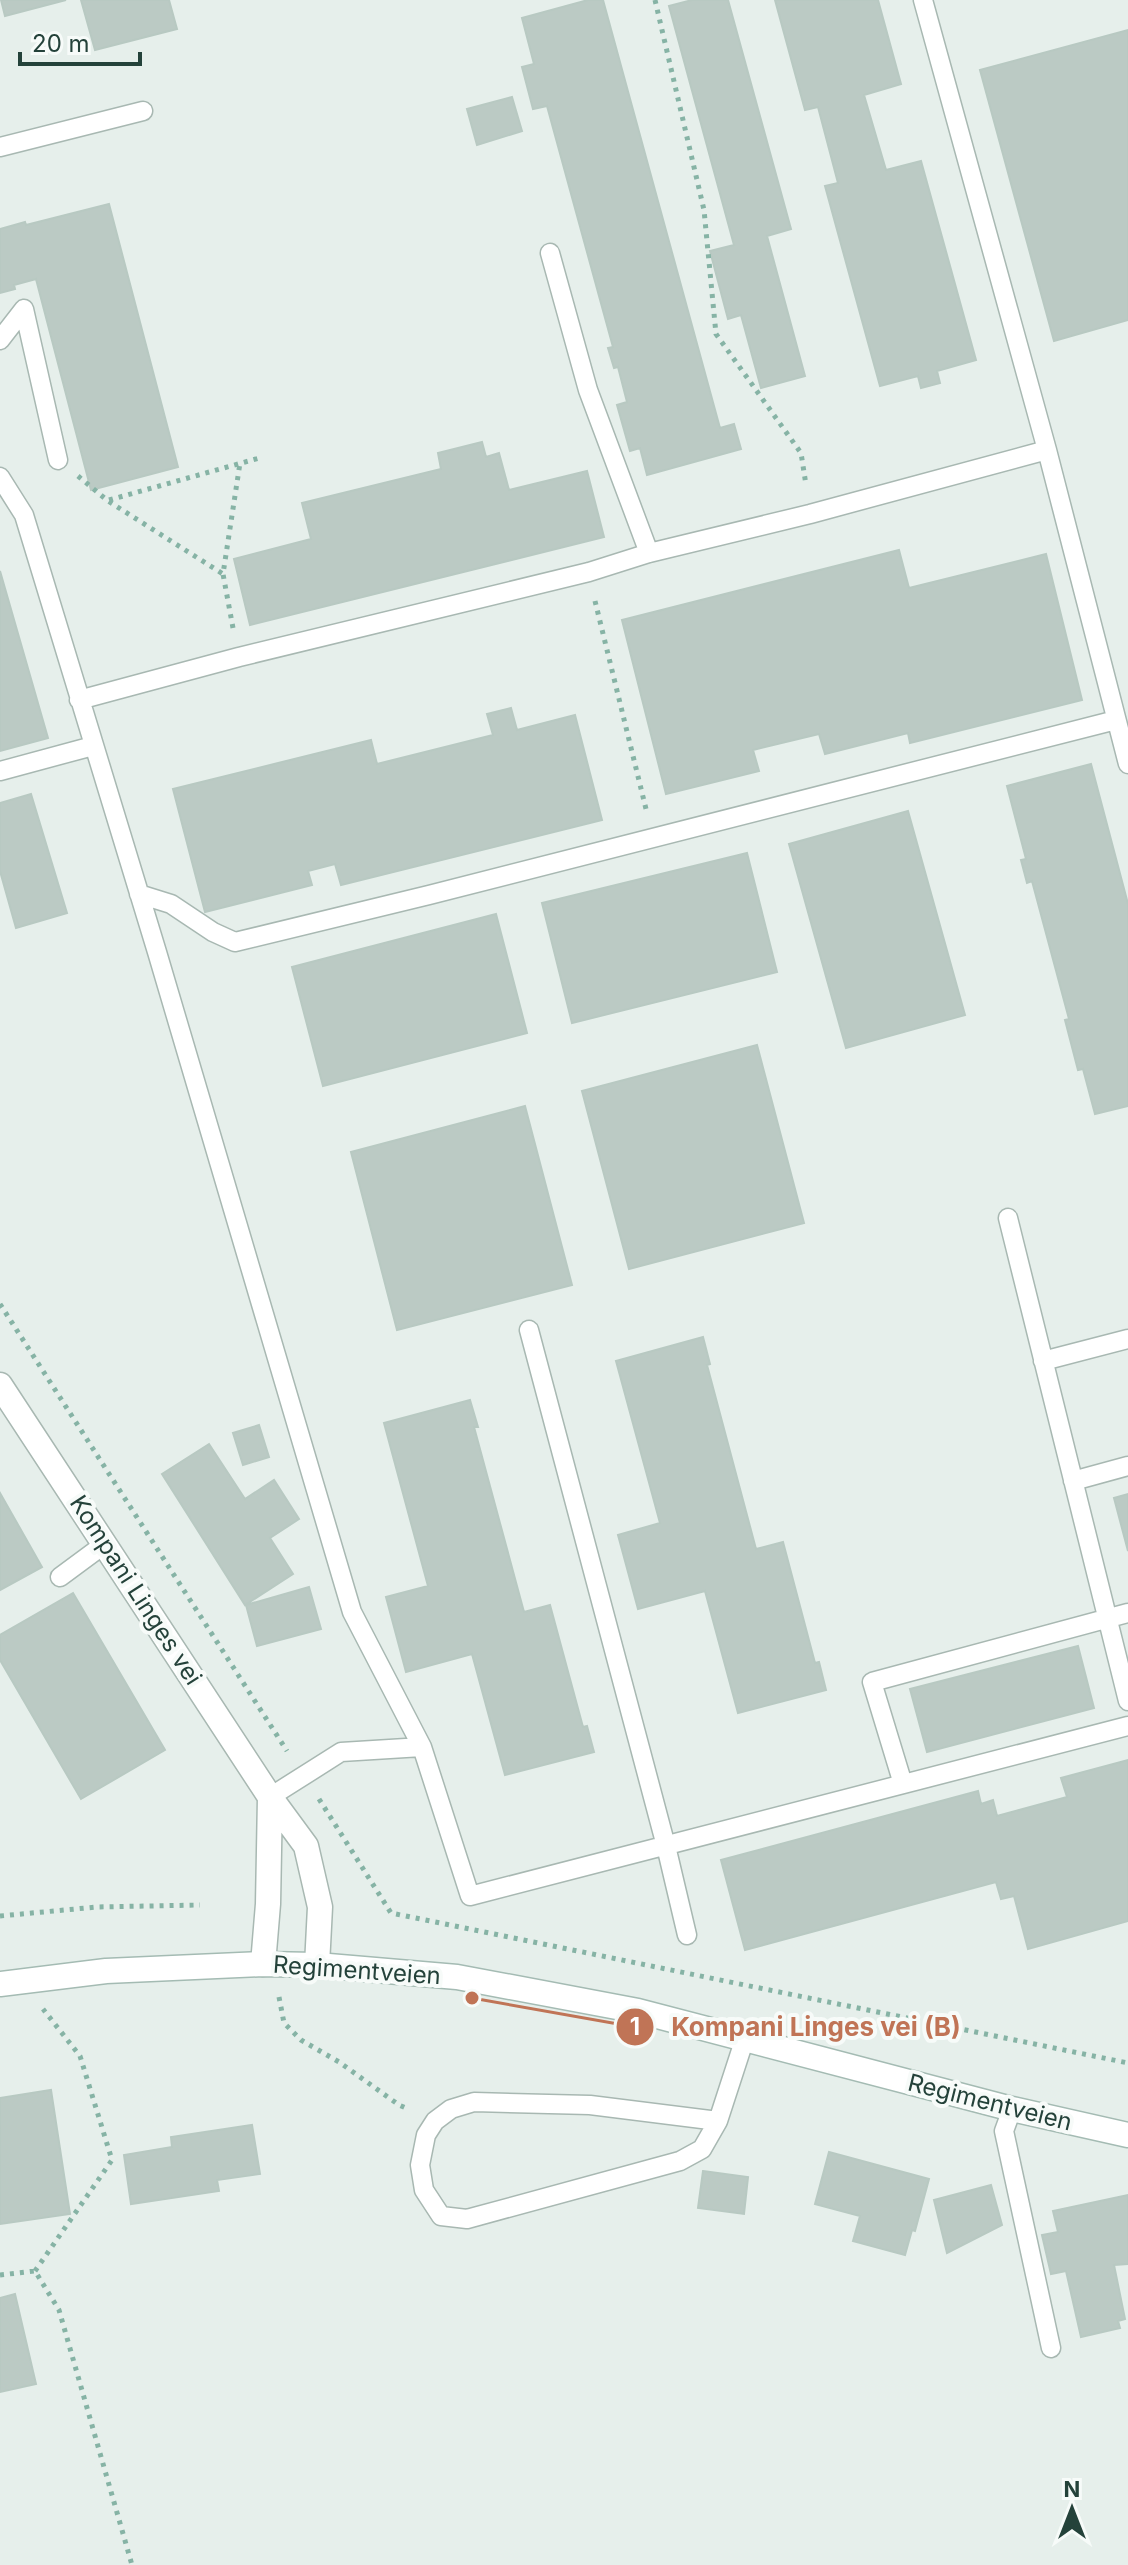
<svg xmlns="http://www.w3.org/2000/svg" width="1128" height="2565" viewBox="0 0 1128 2565" font-family="Inter,sans-serif">
  <rect width="100%" height="100%" fill="#e6efeb"/>
  <path fill="#bbcac4" stroke="#b8c9c2" stroke-width="2" d="M1 0H66L5 16Z
    M81 0H169L177 29 95 50Z
    M588 0H603L720 428 734 424 741 449 647 475 640 448 630 451 617 405 627 402 618 367 614 368 608 348 613 347 547 106 533 109 522 67 534 64 522 18Z
    M692 0H728L791 229 767 236 805 376 761 388 741 315 728 319 710 251 734 245 669 6Z
    M775 0H878L901 84 864 95 886 170 921 161 976 360 937 371 940 383 921 388 918 376 880 386 825 186 838 183 818 107 805 110Z
    M1128 30V320L1054 341 980 70Z
    M512 97 522 131 477 145 467 109Z
    M109 204 178 467 91 490 36 279 14 285 15 289 0 293V229L25 222 26 225Z
    M482 442 486 457 499 453 509 490 587 471 604 537 250 625 234 559 311 539 302 503 441 469 438 453Z
    M899 550 909 588 1046 554 1082 700 910 743 908 733 825 754 819 734 753 750 759 771 666 794 622 620Z
    M0 571 48 738 0 751Z
    M511 708 517 730 575 715 602 820 341 885 335 864 308 871 312 885 205 912 173 789 371 740 377 764 493 735 487 714Z
    M1091 764 1128 904V1106L1095 1114 1083 1069 1078 1070 1065 1020 1069 1019 1032 881 1027 883 1021 860 1026 859 1007 786Z
    M31 794 67 913 16 928 0 871V803Z
    M908 811 965 1015 846 1048 789 844Z
    M747 853 777 972 572 1023 542 903Z
    M496 914 527 1033 323 1086 292 967Z
    M757 1045 804 1223 629 1269 582 1091Z
    M525 1106 572 1285 397 1330 351 1152Z
    M703 1337 710 1364 707 1365 756 1549 783 1542 815 1663 819 1662 826 1690 738 1713 705 1591 638 1609 618 1535 660 1523 616 1361Z
    M470 1400 478 1427H474L524 1612 550 1605 583 1727 587 1726 594 1752 505 1775 472 1654 406 1672 386 1597 428 1586 384 1423Z
    M259 1425 269 1457 243 1465 233 1433Z
    M209 1444 245 1499 274 1480 299 1519 270 1538 293 1574 245 1605 162 1474Z
    M0 1493 42 1567 0 1590Z
    M1128 1494V1551L1114 1498Z
    M309 1587 321 1629 257 1646 246 1605Z
    M73 1593 165 1750 81 1799 0 1660V1635Z
    M1078 1646 1094 1708 927 1752 910 1689Z
    M1128 1760V1921L1028 1949 1014 1896 1001 1899 996 1882 745 1950 721 1860 978 1791 981 1804 993 1800 997 1816 1067 1797 1061 1778Z
    M51 2090 70 2214 0 2224V2098Z
    M252 2125 260 2174 217 2180 219 2191 131 2204 124 2155 172 2147 171 2137Z
    M829 2152 929 2179 915 2231 912 2230 905 2255 853 2241 860 2216 815 2204Z
    M703 2171 748 2177 744 2214 698 2208Z
    M991 2185 1002 2225 947 2253 934 2200Z
    M1128 2195V2264L1114 2265 1125 2319 1118 2321 1120 2328 1081 2337 1066 2271 1051 2274 1042 2235 1058 2232 1053 2211Z
    M15 2294 36 2384 0 2392V2298Z"/>
  <g fill="none" stroke-linecap="round" stroke-linejoin="round">
    <defs>
      <path id="lane" d="M923 0 1047 450 1128 764
        M0 147 143 111
        M550 253 588 390 649 553
        M0 340 24 309 58 460
        M0 477 24 515 157 952 352 1612 422 1747 470 1896 1128 1726
        M79 700 239 657 589 572 649 553 810 514 1047 450
        M0 771 93 746
        M139 894 171 904 213 932 235 942 429 895 1116 720
        M1008 1218 1128 1701
        M529 1330 666 1846 687 1935
        M1043 1361 1128 1339
        M1073 1481 1128 1466
        M60 1577 106 1543
        M903 1784 872 1682 1128 1613
        M270 1797 341 1752 422 1747
        M1012 2109 1004 2131 1051 2348
        M718 2121 702 2149 680 2161 467 2219 441 2216 424 2190 420 2165 426 2135 435 2121 451 2109 474 2102 590 2105 718 2121 745 2038"/>
      <path id="street" d="M0 1385 270 1797 306 1846 320 1907 317 1965
        M263 1964 268 1904 270 1797"/>
      <path id="secondary" d="M0 1984 106 1971 263 1964 317 1965 457 1977 638 2011 1012 2109 1128 2135"/>
    </defs>
    <use href="#lane" stroke="#a8b8b2" stroke-width="21"/>
    <use href="#street" stroke="#a8b8b2" stroke-width="27"/>
    <use href="#secondary" stroke="#a4bbb3" stroke-width="27"/>
    <path stroke="#86b3a5" stroke-width="5" stroke-dasharray="4 6" stroke-linecap="butt" d="M655 0 704 210 716 334 801 453 806 485
      M78 476 108 501 223 574
      M109 500 263 457
      M595 601 646 809
      M233 628 223 574 240 463
      M0 1304 287 1751
      M319 1799 391 1913 1128 2063
      M0 1916 97 1907 200 1905
      M279 1997 284 2023 301 2040 339 2062 399 2105 408 2109
      M35 2271 112 2160 80 2056 43 2009
      M0 2275 35 2271 59 2310 132 2565"/>
    <use href="#lane" stroke="#fff" stroke-width="18"/>
    <use href="#street" stroke="#fff" stroke-width="24"/>
    <use href="#secondary" stroke="#fff" stroke-width="24"/>
  </g>
  <g text-anchor="middle" dominant-baseline="central" stroke-width="8" stroke-linejoin="round" paint-order="stroke">
    <g font-size="24" fill="#24423a" stroke="#f7fbf9">
      <text transform="translate(136 1590) rotate(57)">Kompani Linges vei</text>
      <text transform="translate(357 1970) rotate(4)">Regimentveien</text>
      <text transform="translate(990 2102) rotate(14)">Regimentveien</text>
    </g>
  </g>
  <path fill="none" stroke="#c07456" stroke-width="3" d="M472 1998L635 2027"/>
  <g fill="#c07456" stroke="#f7fbf9" stroke-width="3">
    <circle cx="472" cy="1998" r="8"/>
    <circle cx="635" cy="2027" r="20"/>
  </g>
  <g font-size="24" text-anchor="middle" font-weight="bold" fill="#fff">
    <text x="635" y="2035">1</text>
  </g>
  <g font-size="26" text-anchor="middle" font-weight="bold" fill="#c07456" stroke="#f7fbf9" stroke-width="8" stroke-linejoin="round" paint-order="stroke">
    <text x="816" y="2036">Kompani Linges vei (B)</text>
  </g>
  <g transform="translate(1072 2509)" stroke="#f7fbf9" stroke-width="6" paint-order="stroke">
  <path d="M0-6L14 30L0 20L-14 30Z" fill="#24423a"/>
  <text y="-12" font-size="22" font-weight="bold" text-anchor="middle" fill="#24423a">N</text>
  </g>
  <path d="M20 52v12h120v-12" fill="none" stroke="#24423a" stroke-width="4"/>
  <text x="32" y="52" font-size="24" fill="#24423a" stroke="#f7fbf9" stroke-width="6" paint-order="stroke">20 m</text>
</svg>
